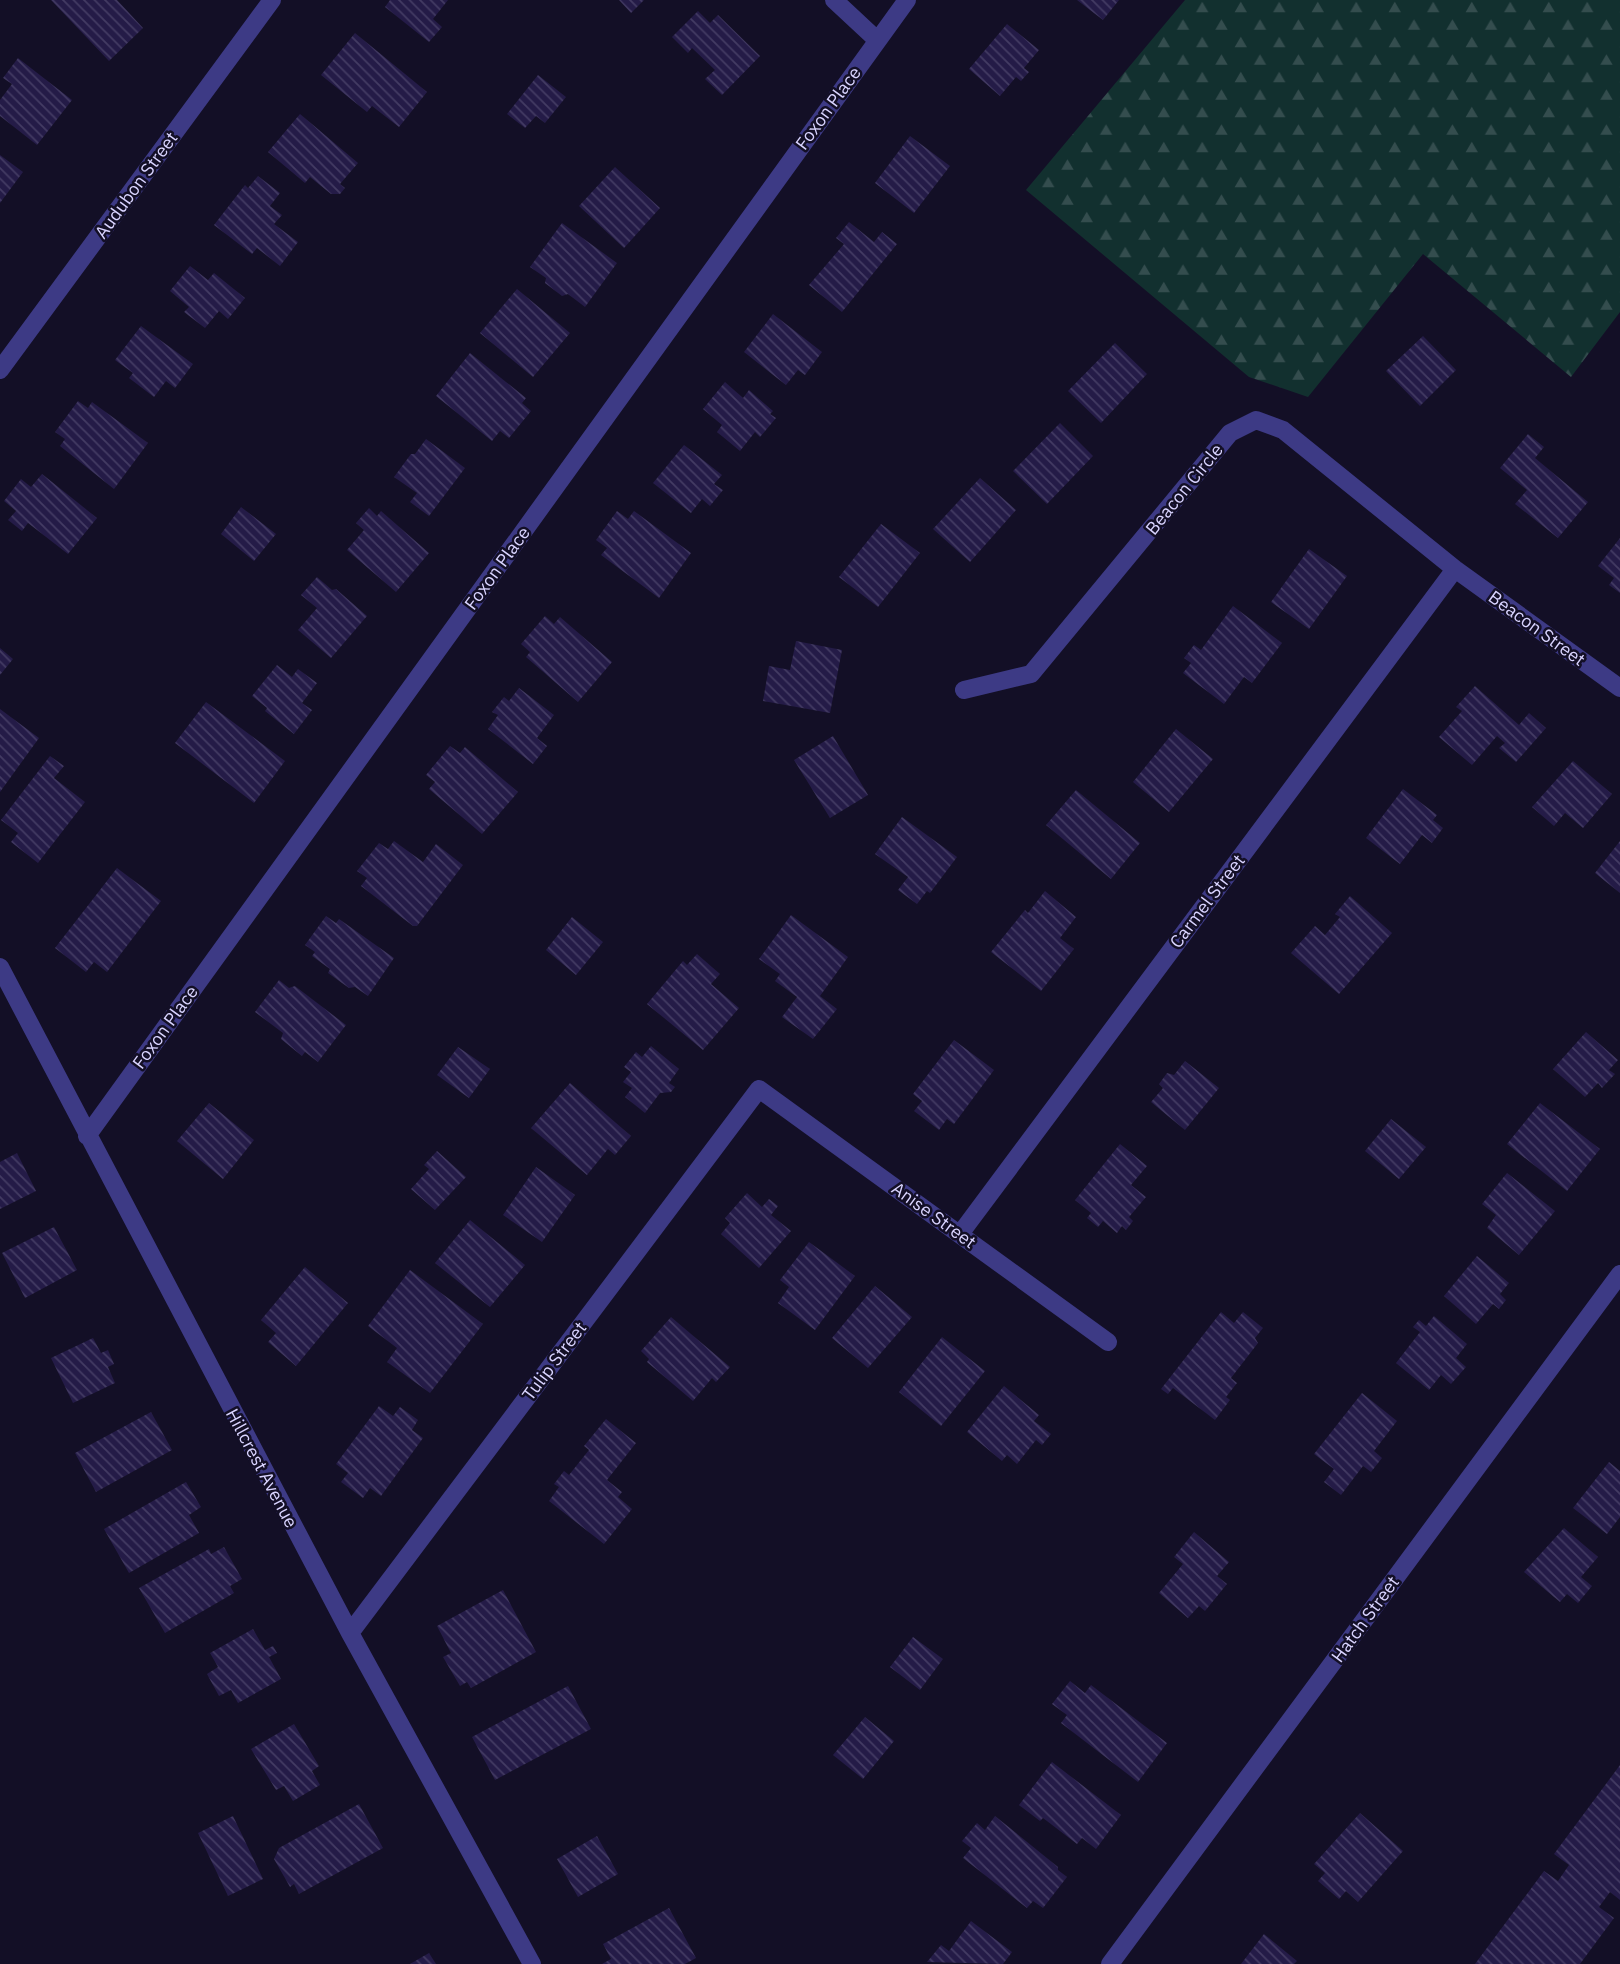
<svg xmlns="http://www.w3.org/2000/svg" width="1620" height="1964" viewBox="0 0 1620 1964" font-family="'IBM Plex Sans',sans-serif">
  <defs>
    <pattern id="forest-firs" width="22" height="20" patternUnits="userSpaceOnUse" patternTransform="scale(1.75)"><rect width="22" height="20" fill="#12302f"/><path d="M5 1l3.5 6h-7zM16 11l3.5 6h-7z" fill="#344d4e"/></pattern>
    <pattern id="building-back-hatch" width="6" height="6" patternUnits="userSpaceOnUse" patternTransform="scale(1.75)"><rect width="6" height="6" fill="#241b47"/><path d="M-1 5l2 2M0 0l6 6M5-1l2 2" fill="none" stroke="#433b63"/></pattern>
  </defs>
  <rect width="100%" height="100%" fill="#130f26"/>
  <path fill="url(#forest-firs)" d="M1185 0H1620V312L1571 377 1423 254 1308 397 1249 377 1026 190Z"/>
  <path fill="url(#building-back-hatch)" d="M51 0H117L143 28 109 61Z
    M390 0H448L433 19 442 27 429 42 385 7Z
    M619 0H644L631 13Z
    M1077 0H1119L1103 20Z
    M698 11 710 23 718 15 760 56 722 95 705 79 715 70 692 48 688 53 672 37Z
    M1007 24 1039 50 1024 68 1029 72 1021 81 1016 77 1000 96 969 69Z
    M355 33 427 92 399 127 372 106 367 112 321 75Z
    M18 58 72 100 37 145 0 116V100L12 84 3 78Z
    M538 75 566 97 545 123 536 116 525 128 507 114Z
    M300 114 358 163 340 184 345 188 340 194H331L310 177 305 183 268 152Z
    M910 136 950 166 914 213 875 183Z
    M0 155 23 172 0 203Z
    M615 167 660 208 624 248 579 206Z
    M258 176 280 193 270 206 282 215 274 224 298 242 280 266 257 248 252 254 214 225 245 185 248 188Z
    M849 222 874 242 882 232 897 244 842 312 809 285 844 244 836 238Z
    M562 223 617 263 585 307 568 294 562 296 545 283 546 278 530 267Z
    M190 266 208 280 214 273 245 298 228 319 219 311 205 328 184 312 189 307 170 291Z
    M517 289 570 333 533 377 480 333Z
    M773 314 822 352 805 375 798 370 786 385 744 352Z
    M141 326 193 364 175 388 166 381 154 397 129 378 133 373 115 360Z
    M1423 336 1456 370 1420 406 1386 371Z
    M1115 343 1147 374 1101 423 1068 391Z
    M470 353 526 398 522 403 531 411 509 438 500 431 492 441 436 396Z
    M725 382 743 398 749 390 773 411 770 414 776 418 760 437 755 432 740 451 717 432 722 425 703 409Z
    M78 401 88 408 92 402 148 443 114 489 60 446 65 439 55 432Z
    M1060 423 1093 456 1047 504 1013 471Z
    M1528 434 1544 447 1535 458 1588 502 1558 538 1515 504 1527 490 1500 468Z
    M426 439 465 468 429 516 410 502 417 493 394 477 411 454H415Z
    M684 445 722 475 714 484 723 490 710 506 702 499 691 513 653 483Z
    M42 474 97 518 68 554 28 523 22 531 8 520 16 511 4 501 21 479 31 487Z
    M980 478 1016 510 970 562 933 529Z
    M241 507 276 534 254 561 221 534Z
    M369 508 377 516 381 511 429 553 396 592 347 550 364 530 356 523Z
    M617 511 628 519 634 511 691 553 659 598 601 555 607 548 596 540Z
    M881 524 920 553 878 607 839 577Z
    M1620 538V593L1609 585 1614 578 1598 566Z
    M1309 549 1347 576 1309 629 1271 602Z
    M317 577 332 590 336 589 367 616 331 658 298 630 317 608 301 595Z
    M1233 606 1282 643 1252 683 1244 677 1224 704 1183 673 1191 663 1184 658 1194 645 1201 650Z
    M545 616 554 624 560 617 612 662 578 702 526 657 530 652 521 644Z
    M796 641 842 650 830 713 763 701 769 666 790 670Z
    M0 648 13 659 0 675Z
    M277 665 292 677 298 669 317 683 302 703 312 710 294 734 265 711 267 708 252 696Z
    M1475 686 1519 725 1529 713 1546 728 1516 762 1499 748 1505 743 1497 736 1472 765 1439 737 1462 711 1456 707Z
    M519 688 554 715 537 738 547 746 533 764 488 729 498 715 492 712 504 697 509 701Z
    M206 702 285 761 254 803 175 743Z
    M0 709 39 738 0 792Z
    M1176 729 1213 759 1169 812 1133 782Z
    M833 736 868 795 830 818 794 760Z
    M450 746 460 753 465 747 518 792 482 834 429 789 435 782 426 775Z
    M50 756 64 766 54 778 85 802 38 863 11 842 18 833 1 820Z
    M1573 761 1612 794 1583 828 1565 813 1554 826 1532 807Z
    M1403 789 1437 815 1433 820 1443 828 1432 843 1422 835 1400 864 1366 838Z
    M1076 790 1140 843 1111 879 1046 825Z
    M902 817 957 857 930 893 927 891 917 904 898 890 908 877 875 854Z
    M394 841 423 862 436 844 463 865 417 926H413L361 886 367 878 357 871 379 843 388 849Z
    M1620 841V893L1595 873Z
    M117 868 161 901 107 972 94 962 86 972 55 948Z
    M1045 891 1076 917 1060 938 1074 949 1041 991 991 952 1025 910 1028 913Z
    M1350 896 1392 933 1339 994 1291 953 1315 926 1325 935 1340 917 1335 914Z
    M791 915 848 957 820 996 837 1009 813 1039 782 1017 797 997 775 981 780 974 759 959Z
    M326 916 336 923 339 919 394 958 368 996 355 987 349 988 328 973 330 969 312 956 315 952 305 945Z
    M572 917 603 942 576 975 546 950Z
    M697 954 720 974 711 984 739 1008 703 1050 647 1004 683 961 687 965Z
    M279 980 289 988 295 986 346 1025 318 1062 305 1052 302 1056 281 1039 283 1033 255 1012Z
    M1586 1032 1618 1060 1609 1070 1615 1074 1602 1088 1598 1083 1585 1097 1553 1069Z
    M954 1040 994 1070 954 1124 947 1119 939 1130 914 1111 922 1101 913 1094Z
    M651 1046 679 1069 669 1083 675 1087 671 1092 660 1093 645 1113 625 1097 632 1088 623 1082 631 1072 624 1067 636 1052 642 1057Z
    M458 1047 490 1069 469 1098 437 1075Z
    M1185 1061 1219 1088 1185 1130 1151 1102 1163 1088 1159 1084 1167 1073 1174 1075Z
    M570 1083 631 1136 615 1155 608 1149 587 1175 531 1128Z
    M209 1103 254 1140 223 1179 177 1141Z
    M1540 1103 1600 1149 1567 1191 1507 1144Z
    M1391 1119 1426 1147 1399 1179 1365 1151Z
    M1120 1144 1147 1166 1131 1185 1146 1197 1129 1217 1133 1221 1126 1230 1122 1226 1117 1233 1103 1221 1098 1227 1087 1218 1091 1213 1075 1200Z
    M437 1151 466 1177 435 1210 411 1189 429 1169 424 1165Z
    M17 1153 36 1191 0 1209V1162Z
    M536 1167 575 1195 542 1242 503 1215Z
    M1507 1173 1555 1211 1519 1255 1487 1228 1496 1215 1482 1204Z
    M747 1193 762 1207 769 1199 778 1206 771 1215 791 1231 759 1268 721 1234 730 1223 725 1218Z
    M470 1220 525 1265 490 1307 435 1263Z
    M54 1227 77 1270 25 1298 2 1253Z
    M809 1242 855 1276 815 1330 778 1303 789 1287 780 1280Z
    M1477 1256 1509 1283 1500 1294 1506 1300 1499 1309 1493 1304 1476 1324 1444 1296Z
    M305 1267 348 1303 296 1366 268 1342 276 1333 261 1320Z
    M410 1270 483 1324 430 1393 387 1362 397 1348 368 1326Z
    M875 1286 912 1317 868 1368 832 1338Z
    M1221 1312 1234 1323 1243 1312 1263 1328 1255 1338 1258 1343 1231 1378 1237 1383 1226 1397 1230 1400 1215 1420 1173 1388 1168 1394 1161 1389Z
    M1434 1316 1467 1344 1456 1358 1466 1367 1451 1384 1441 1375 1429 1390 1396 1363 1420 1332 1413 1327 1419 1320 1426 1326Z
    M671 1317 730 1367 716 1382 712 1378 693 1401 647 1362 649 1359 641 1351Z
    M942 1337 985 1371 941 1426 899 1392Z
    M93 1338 101 1353 108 1350 114 1364 108 1367 115 1383 73 1403 51 1358Z
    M1004 1386 1039 1415 1034 1421 1051 1434 1042 1445 1036 1440 1017 1464 1007 1455 1002 1461 967 1432Z
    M1362 1393 1397 1421 1374 1451 1382 1458 1371 1472 1363 1466 1341 1495 1324 1482 1334 1469 1314 1454Z
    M379 1406 393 1416 400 1407 418 1420 412 1430 423 1438 381 1496 370 1488 363 1498 341 1482 348 1473 336 1464Z
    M151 1412 172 1450 96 1492 75 1453Z
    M606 1419 636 1443 607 1480 622 1492 618 1497 632 1509 604 1544 549 1501 559 1487 554 1484 564 1471 569 1475 589 1450 584 1446Z
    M1609 1462 1620 1471V1517L1607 1534 1573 1508Z
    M186 1482 201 1507 189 1515 199 1533 129 1573 104 1529Z
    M1564 1528 1598 1557 1581 1577 1592 1586 1578 1603 1567 1594 1560 1602 1524 1572Z
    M1194 1532 1229 1562 1217 1576 1227 1584 1205 1611 1199 1606 1188 1618 1159 1593 1183 1564 1174 1557Z
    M224 1547 242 1579 230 1586 234 1593 165 1633 139 1588 209 1549 211 1554Z
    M503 1590 536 1652 471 1688 467 1682 460 1686 443 1657 451 1653 437 1626Z
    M253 1629 265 1650 273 1646 277 1653 269 1657 281 1679 238 1703 231 1690 219 1696 207 1674 218 1667 210 1653Z
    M913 1637 943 1659 920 1690 890 1667Z
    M1070 1681 1085 1693 1091 1685 1167 1743 1138 1782 1061 1723 1067 1715 1052 1704Z
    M568 1686 591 1729 495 1780 472 1737Z
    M865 1717 894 1741 863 1779 833 1755Z
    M294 1724 319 1766 312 1771 320 1785 293 1801 284 1786 276 1790 251 1749Z
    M1052 1762 1121 1815 1096 1849 1082 1838 1077 1844 1043 1818 1040 1821 1019 1805Z
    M1620 1765V1900L1610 1892 1599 1907 1614 1918 1580 1964H1475L1544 1871 1558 1881 1569 1865 1554 1854Z
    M359 1804 383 1848 299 1894 294 1884 290 1887 274 1859 279 1848Z
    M1360 1813 1403 1851 1358 1902 1346 1891 1339 1899 1318 1881 1325 1873 1314 1864Z
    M233 1816 263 1879 228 1896 198 1833Z
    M995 1816 1058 1867V1870L1067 1877 1043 1908 1033 1901 1027 1908 963 1858 971 1848 962 1841 977 1823 985 1830Z
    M597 1836 618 1874 578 1897 557 1859Z
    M669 1908 696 1958 685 1964H602L611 1959 603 1944Z
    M971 1921 1012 1952 1003 1964 927 1962 941 1945 949 1951Z
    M1264 1934 1297 1961 1294 1964H1241Z
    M429 1953 436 1964H410Z"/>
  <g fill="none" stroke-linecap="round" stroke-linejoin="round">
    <path stroke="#3d3a85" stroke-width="18" d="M834 0 877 40
      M0 370 272 0
      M964 690 1031 674 1230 433 1256 420 1283 430 1455 569 1620 688
      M0 967 350 1633 532 1964
      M87 1136 907 0
      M960 1234 1455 569
      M350 1633 759 1089 1108 1342
      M1110 1964 1620 1274"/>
  </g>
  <g text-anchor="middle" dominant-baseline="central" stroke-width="5" stroke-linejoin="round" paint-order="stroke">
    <g font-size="18" fill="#d9d4ff" stroke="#130f26">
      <text transform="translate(828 108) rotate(-54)">Foxon Place</text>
      <text transform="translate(136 185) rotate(-54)">Audubon Street</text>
      <text transform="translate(1184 489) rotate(-51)">Beacon Circle</text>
      <text transform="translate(497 568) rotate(-54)">Foxon Place</text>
      <text transform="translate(1537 628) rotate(36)">Beacon Street</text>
      <text transform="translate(1207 901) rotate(-53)">Carmel Street</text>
      <text transform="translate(165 1027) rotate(-54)">Foxon Place</text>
      <text transform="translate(934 1215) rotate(36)">Anise Street</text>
      <text transform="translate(554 1361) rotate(-53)">Tulip Street</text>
      <text transform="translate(262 1468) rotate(62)">Hillcrest Avenue</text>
      <text transform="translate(1365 1619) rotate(-54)">Hatch Street</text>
    </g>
  </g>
</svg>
